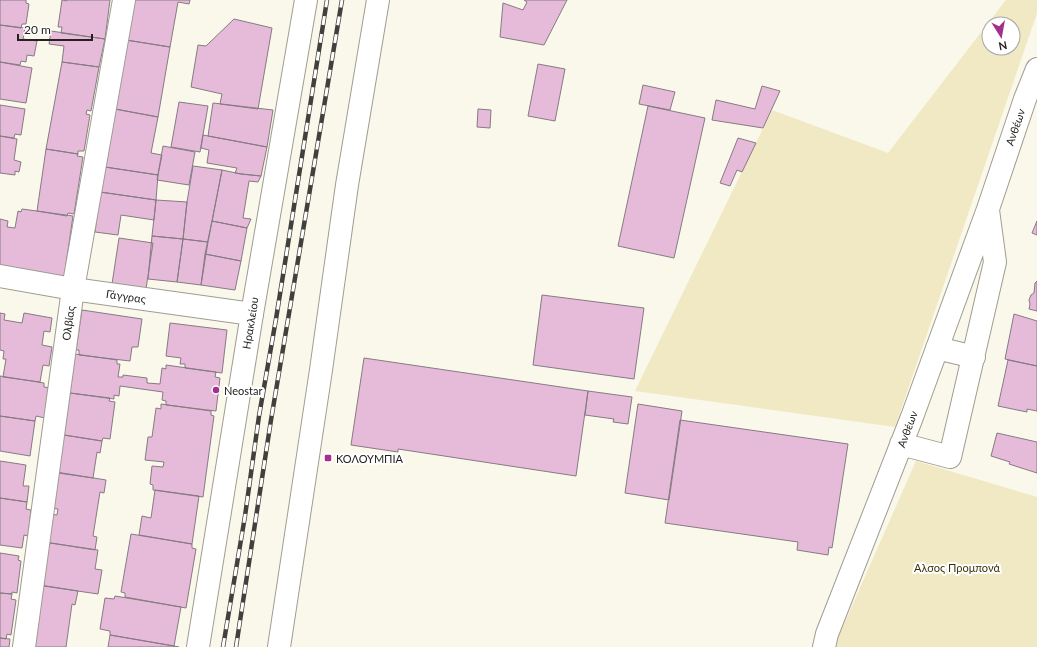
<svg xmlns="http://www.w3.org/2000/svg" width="1037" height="647" viewBox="0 0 1037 647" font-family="Lato,sans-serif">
  <rect width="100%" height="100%" fill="#faf7eb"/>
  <path fill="#f0e9c4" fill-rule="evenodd" d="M1006 0H1037V13L895 427 635 391 772 110 888 153ZM989 24H1013V48H989Z
    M916 461 1037 497V647H834Z"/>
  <path fill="#e6bad9" stroke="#867b83" d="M0 0H26V3L29 4 26 24H22L21 28 0 25Z
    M62 0 67 1V0H110L105 39 61 33 62 27H58Z
    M133 0H190L189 4 178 2 170 47 126 40Z
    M524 0H567L544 45 500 37 503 3 523 10 527 2Z
    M234 19 272 28 258 109 220 104 222 94 191 87 198 45 206 46Z
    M0 25 25 28 23 39 37 41 34 56 27 55 26 62 21 61 20 65 0 62Z
    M51 31 105 39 99 67 62 62 64 46 49 44Z
    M126 40 170 47 158 117 115 109Z
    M0 62 32 68 26 103 0 99Z
    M62 62 99 67 91 111 87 110 86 114 90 115 84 151H78V154L46 149Z
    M538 64 565 69 555 121 528 116Z
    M643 85 675 92 670 110 639 104Z
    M762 86 780 91 763 128 712 120 716 100 755 109Z
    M179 102 208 106 200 152 171 147Z
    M213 103 273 110 267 147 208 136Z
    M0 105 25 109 21 135 15 134 14 138 0 136Z
    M648 106 705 118 674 258 618 246Z
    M115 109 158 117 151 153 162 155 158 175 105 167Z
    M478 109 491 110 490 128 477 127Z
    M203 135 267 147 261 176 241 174 235 173 237 168 207 163 209 150 201 148Z
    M0 136 17 139 14 160 21 162 19 172 15 171V175L0 173Z
    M738 138 756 143 742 172 737 170 730 186 720 183Z
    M163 146 195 152 189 185 157 180Z
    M46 149 78 154 77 156 83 157 74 214 68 213 67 216 37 211Z
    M193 166 222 170 208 242 183 239 187 202Z
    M105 167 158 175 156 200 100 192Z
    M222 170 241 174 261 176 258 182 249 181 243 218 251 219 247 228 212 221Z
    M100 192 156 200 154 220 121 215 118 235 95 232Z
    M156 200 187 202 183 239 152 236Z
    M22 209 73 216 64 278 0 268V219L8 221 7 227 15 228 18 211 21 212Z
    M212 221 247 228 241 261 205 254Z
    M1037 221V235L1032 233Z
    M152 236 183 239 177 282 148 279Z
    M119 238 153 243 146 289 112 284Z
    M183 239 208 242 201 285 177 282Z
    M205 254 241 261 235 290 201 285Z
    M1037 281V311L1029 309 1030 304 1029 300 1031 295 1034 293 1035 283Z
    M542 295 644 308 634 379 533 365Z
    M82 310 142 319 138 347H132L130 361 79 355V350H76Z
    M0 313 5 314 4 320 22 323 24 313 52 318 50 332 44 331 42 345 52 347 49 366 43 365 40 382 3 377 6 359H3L4 351 0 350Z
    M1014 314 1037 321V366L1005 359Z
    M170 323 227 330 222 373 185 368V364H180L181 358 166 356Z
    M75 354 117 360V364H120L118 377H123V375L147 378V383L160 384 162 368 166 369V365L216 372 215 377 220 378 216 411 166 405V401L162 400 163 392 120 386 119 396 114 395V399L70 393Z
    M364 358 588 391 576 476 398 449V452L351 445Z
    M1008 360 1037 366V411L1027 409V412L998 406Z
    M0 376 44 383V387L50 388 45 418 36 416 35 421 0 416Z
    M588 391 632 397 628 424 613 422 614 419 585 415Z
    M70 393 110 398 109 401 115 402 110 439 103 438 102 441 64 435Z
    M161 404 211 411V415L214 416 203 497 153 490V485L150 484 152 466 163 467 164 462 145 460 148 437H152L156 408 161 409Z
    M638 404 682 411 669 500 625 493Z
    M0 416 35 421 30 456 0 451Z
    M680 420 848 444 832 548 829 547 828 555 797 550 798 542 665 523Z
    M997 433 1037 442V473L1009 464 1010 462 991 456Z
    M64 435 102 441 100 453 97 452 93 478 58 473Z
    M0 461 26 465 23 486H29L27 502 0 498Z
    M56 472 106 480 104 493 100 492 93 536 97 537 95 550 45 542 49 514 57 515 58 509 50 508Z
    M155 490 199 496 192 544 139 535 142 516 151 518Z
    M0 498 27 502 26 509 31 510 28 536 24 535 22 548 0 545Z
    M131 534 192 544V548L196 549 186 608 125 597V593L121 592Z
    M50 543 98 550 95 569 102 570 98 594 44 586V580H40L45 547H49Z
    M0 553 19 556 18 560 21 561 17 593 12 592V594L0 593Z
    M40 585 78 591 75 605 72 604 66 647H32Z
    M0 593 12 594 11 599 16 600 11 635 7 634 6 639 0 638Z
    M115 596 181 607 174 646 110 635V631L100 629 105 598 114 599Z
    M110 635 174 646 179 647H108Z
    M0 638 10 639 9 647H0Z"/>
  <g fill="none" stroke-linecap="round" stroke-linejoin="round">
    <defs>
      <path id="street" d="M0 276 73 289 252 314
        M937 348 974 357
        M901 444 950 457 995 262 988 210
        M24 647 73 289 124 0
        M824 647 827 634 912 417 988 209 1025 99 1037 69"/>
      <path id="secondary" d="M198 647 252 314 306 0
        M279 647 321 370 347 185 378 0"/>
    </defs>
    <use href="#street" stroke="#9f9d91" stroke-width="24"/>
    <use href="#secondary" stroke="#9f9d91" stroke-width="24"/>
    <use href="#street" stroke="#fff" stroke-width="22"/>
    <use href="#secondary" stroke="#fff" stroke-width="22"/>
    <defs>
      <path id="rail" d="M223 647 245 516 259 416 276 319 327 0
        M236 647 271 420 342 0"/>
    </defs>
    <use href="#rail" stroke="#41403b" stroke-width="4.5"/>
    <use href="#rail" stroke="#fff" stroke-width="3" stroke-dasharray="9" stroke-linecap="butt"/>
  </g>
  <g fill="#a2308c" stroke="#fff" stroke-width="1.5">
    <circle cx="216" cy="390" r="4"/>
    <rect x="324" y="454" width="8" height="8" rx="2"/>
  </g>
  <g text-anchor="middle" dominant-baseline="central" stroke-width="4" stroke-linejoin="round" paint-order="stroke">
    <g font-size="11" fill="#23221e" stroke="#fff">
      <text transform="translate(1015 127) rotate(-71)">Ανθέων</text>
      <text transform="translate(126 296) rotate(8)">Γάγγρας</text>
      <text transform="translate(68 323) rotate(-82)">Ολβίας</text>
      <text transform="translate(250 323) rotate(-81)">Ηρακλείου</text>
      <text transform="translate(907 429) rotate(-69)">Ανθέων</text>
    </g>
    <g font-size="11" fill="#23221e" stroke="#fff" text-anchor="start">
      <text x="224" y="390">Neostar</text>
      <text x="336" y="458">ΚΟΛΟΥΜΠΙΑ</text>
    </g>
    <g font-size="11" fill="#393109" stroke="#fff">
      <text x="957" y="567">Αλσος Προμπονά</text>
    </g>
  </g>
  <g transform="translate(1001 36) rotate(169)"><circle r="19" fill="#ffffff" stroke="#a7a7a5"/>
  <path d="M0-3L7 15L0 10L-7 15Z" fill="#a2308c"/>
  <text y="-6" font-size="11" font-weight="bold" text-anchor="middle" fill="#23221e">N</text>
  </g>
  <path d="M18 34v6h74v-6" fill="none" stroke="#23221e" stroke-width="2"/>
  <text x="24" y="34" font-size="12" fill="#23221e" stroke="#ffffff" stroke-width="3" paint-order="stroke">20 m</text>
</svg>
